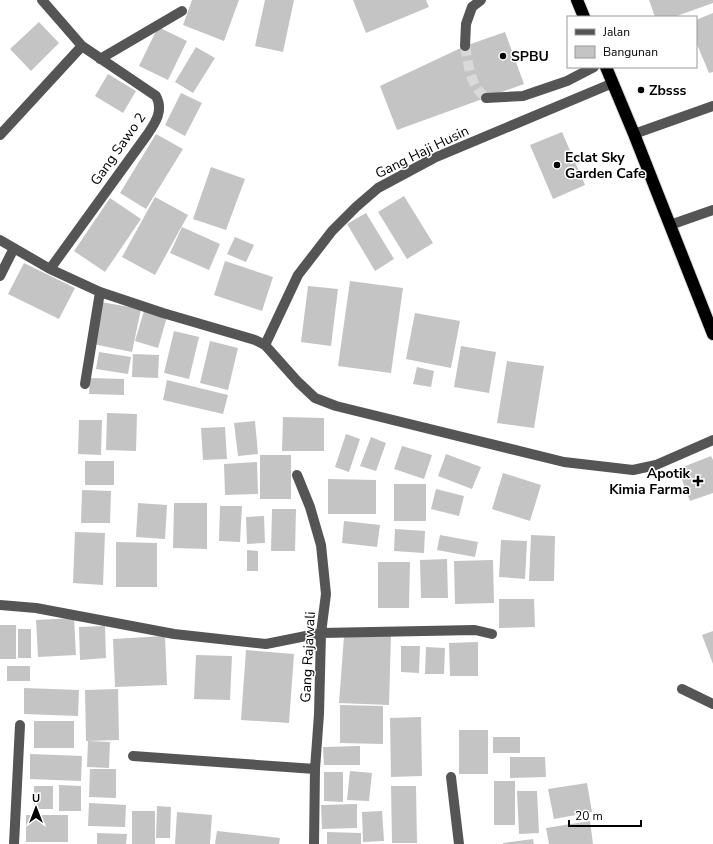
<svg xmlns="http://www.w3.org/2000/svg" width="713" height="844" viewBox="0 0 713 844" font-family="'Nunito Sans',sans-serif">
  <rect width="100%" height="100%" fill="#fff"/>
  <path fill="#c4c4c4" d="M192 0H239L224 41 183 25Z
    M265 0H294L283 52 255 46Z
    M353 0H426L429 7 366 33Z
    M649 0H713V3L674 17H655Z
    M713 13V72L709 73 696 42V20Z
    M39 22 59 43 31 71 10 49Z
    M158 27 187 41 168 80 139 66Z
    M505 32 524 84 397 130 380 86 465 46Z
    M196 47 215 58 193 93 175 82Z
    M108 74 136 91 123 113 95 96Z
    M181 93 202 103 185 136 165 125Z
    M562 132 585 185 553 199 530 145Z
    M156 134 183 149 146 209 120 193Z
    M211 167 245 179 226 230 193 219Z
    M404 196 433 243 407 259 378 212Z
    M155 197 188 215 155 275 122 257Z
    M110 198 141 219 105 272 74 251Z
    M366 213 394 259 375 271 347 224Z
    M182 227 220 244 209 270 170 253Z
    M235 237 254 245 246 262 227 254Z
    M225 261 273 277 262 311 214 295Z
    M24 263 75 288 59 319 8 294Z
    M350 281 403 288 391 373 338 366Z
    M308 286 338 289 331 346 301 342Z
    M101 302 141 309 132 352 93 344Z
    M144 311 167 317 158 348 135 341Z
    M415 313 460 321 451 368 406 359Z
    M174 331 199 337 189 379 164 373Z
    M210 341 238 348 228 390 200 383Z
    M461 346 496 352 489 393 454 387Z
    M99 352 131 357 128 374 96 369Z
    M133 354 159 355 158 378 132 377Z
    M507 361 544 366 534 428 497 423Z
    M417 367 434 371 431 387 413 384Z
    M90 378 124 379V395L89 394Z
    M167 380 228 395 223 414 163 400Z
    M107 413 137 414 136 451 106 450Z
    M283 417 324 418V451H282Z
    M79 420H102L101 455 78 454Z
    M255 421 258 454 238 456 234 423Z
    M225 427 227 459 203 460 201 428Z
    M346 434 360 439 349 472 335 467Z
    M371 437 386 443 376 471 360 466Z
    M402 446 432 455 424 479 394 469Z
    M446 454 481 467 472 489 438 476Z
    M260 455H291V499H260Z
    M711 456 713 460V493L690 501 678 469Z
    M85 461H114V485H85Z
    M257 462 258 494 225 495 224 464Z
    M503 473 541 485 530 521 492 509Z
    M328 479 376 480V514H328Z
    M394 484H426V521H394Z
    M436 489 464 496 459 516 431 509Z
    M82 490 111 491 110 523H81Z
    M138 503 167 505 165 539 136 537Z
    M174 503H207V549L173 548Z
    M220 506H242L240 542 219 541Z
    M272 509H296L295 551H271Z
    M264 516 265 543 247 544 246 517Z
    M344 521 380 525 377 547 342 543Z
    M395 529 425 531 424 553 394 551Z
    M75 532 105 533 103 585 73 583Z
    M440 535 478 542 475 557 437 550Z
    M531 535 555 536 554 581H529Z
    M501 540 527 541 525 579 499 577Z
    M116 542 157 543V587H116Z
    M247 550 258 551V571H247Z
    M447 559 448 598H421L420 560Z
    M493 560 494 603 455 604 454 561Z
    M378 562H410L409 608H378Z
    M499 599H534L535 627 499 628Z
    M74 618 76 655 38 657 36 620Z
    M0 625H16V659H0Z
    M105 626 106 658 80 660 79 627Z
    M18 629H31V658H18Z
    M713 631V664L702 635Z
    M391 634 389 705 339 703 344 636Z
    M165 636 167 685 115 687 113 639Z
    M478 642V676H450L449 643Z
    M401 646H420L419 673 401 672Z
    M426 647 445 648 444 674H425Z
    M246 650 294 654 289 723 241 720Z
    M196 655 232 656 230 700 194 699Z
    M7 666H30V681H7Z
    M24 688 79 690 78 716 24 714Z
    M118 689 119 740 86 741 85 690Z
    M340 705 383 706V744L340 743Z
    M421 717 422 776 391 777 390 718Z
    M34 721H74V748H34Z
    M459 730H488V774H459Z
    M493 737H520V753H493Z
    M88 741 110 742 109 768 87 767Z
    M360 746V765H324L323 747Z
    M30 754 82 756 81 781 30 779Z
    M510 757H545L546 777 510 778Z
    M90 769H116V798L89 797Z
    M350 771 372 773 369 801 347 800Z
    M324 772H343V802L324 801Z
    M494 781H515V825H494Z
    M587 783 592 812 554 819 548 789Z
    M59 785 81 786V811H59Z
    M34 786H53V809H34Z
    M391 786H416L417 843H392Z
    M517 791H537L539 833 519 834Z
    M89 803 126 805 125 827 88 826Z
    M357 804V828L322 829 321 805Z
    M157 806 171 807 170 838H156Z
    M132 811H155V844H132Z
    M382 811 384 841 363 842 362 812Z
    M177 812 212 815 210 844H175Z
    M26 815H68V842H26Z
    M590 821 593 844H549L546 828Z
    M217 831 280 838 279 844H215Z
    M327 832 361 833V844H327Z
    M97 833 127 834 126 844H97Z
    M533 839 534 844H503V843Z"/>
  <g fill="none" stroke-linecap="round" stroke-linejoin="round">
    <path stroke="#d9d9d9" stroke-width="10" stroke-dasharray="10 5" stroke-linecap="butt" d="M465 46C469 66 469 84 486 98"/>
    <defs>
      <path id="highway" d="M577 0 584 17
        M606 67 634 134 713 334"/>
    </defs>
    <use href="#highway" stroke="#dbdbdb" stroke-width="14"/>
    <path stroke="#555" stroke-width="10" d="M465 46 466 24 472 7 481 0
      M100 59 182 11
      M486 98 523 96 567 81 594 67
      M634 134 713 106
      M0 135 82 46 42 0
      M670 225 713 210
      M0 240 50 269 100 292 163 313 255 340 265 345 298 382 315 398 336 406 564 462 633 470 656 465 713 440
      M50 269 147 135C155 123 164 111 156 96L82 46
      M0 276 14 248
      M265 345 298 275 332 231 356 207 378 188 434 158 613 83
      M85 384 100 292
      M297 475 310 507 321 545 326 594 321 633 319 714 315 769 314 844
      M0 605 36 608 174 634 266 644 321 633 475 630 492 634
      M682 689 713 704
      M133 756 315 769
      M451 777 459 844
      M14 844 20 725"/>
    <use href="#highway" stroke="#000" stroke-width="12"/>
  </g>
  <g fill="#000" stroke="#fff" stroke-width="1.5">
    <circle cx="503" cy="56" r="4"/>
    <circle cx="641" cy="90" r="4"/>
    <circle cx="557" cy="165" r="4"/>
    <path d="M696 475h4v4h4v4h-4v4h-4v-4h-4v-4h4z"/>
  </g>
  <g text-anchor="middle" dominant-baseline="central" stroke-width="3" stroke-linejoin="round" paint-order="stroke">
    <g font-size="14" font-weight="bold" fill="#000" stroke="#fff" text-anchor="start">
      <text x="511" y="56">SPBU</text>
      <text x="649" y="90">Zbsss</text>
      <text x="565" y="157">Eclat Sky<tspan x="565" dy="16">Garden Cafe</tspan></text>
      <text x="690" y="473" text-anchor="end">Apotik<tspan x="690" dy="16">Kimia Farma</tspan></text>
    </g>
    <g font-size="14" fill="#000" stroke="#fff">
      <text transform="translate(118 149) rotate(-55)">Gang Sawo 2</text>
      <text transform="translate(422 152) rotate(-26)">Gang Haji Husin</text>
      <text transform="translate(308 657) rotate(-87)">Gang Rajawali</text>
    </g>
  </g>
  <rect x="567" y="16" width="130" height="52" fill="#ffffff" stroke="#999999"/>
  <rect x="575" y="29" width="20" height="6" fill="#555555" stroke="#999999"/>
  <text x="603" y="36" font-size="12" fill="#000000">Jalan</text>
  <rect x="575" y="46" width="20" height="12" fill="#c4c4c4" stroke="#999999"/>
  <text x="603" y="56" font-size="12" fill="#000000">Bangunan</text>
  <g transform="translate(36 808)" stroke="#ffffff" stroke-width="3" paint-order="stroke">
  <path d="M0-3L7 15L0 10L-7 15Z" fill="#000000"/>
  <text y="-6" font-size="11" font-weight="bold" text-anchor="middle" fill="#000000">U</text>
  </g>
  <path d="M569 820v6h72v-6" fill="none" stroke="#000000" stroke-width="2"/>
  <text x="575" y="820" font-size="12" fill="#000000" stroke="#ffffff" stroke-width="3" paint-order="stroke">20 m</text>
</svg>
